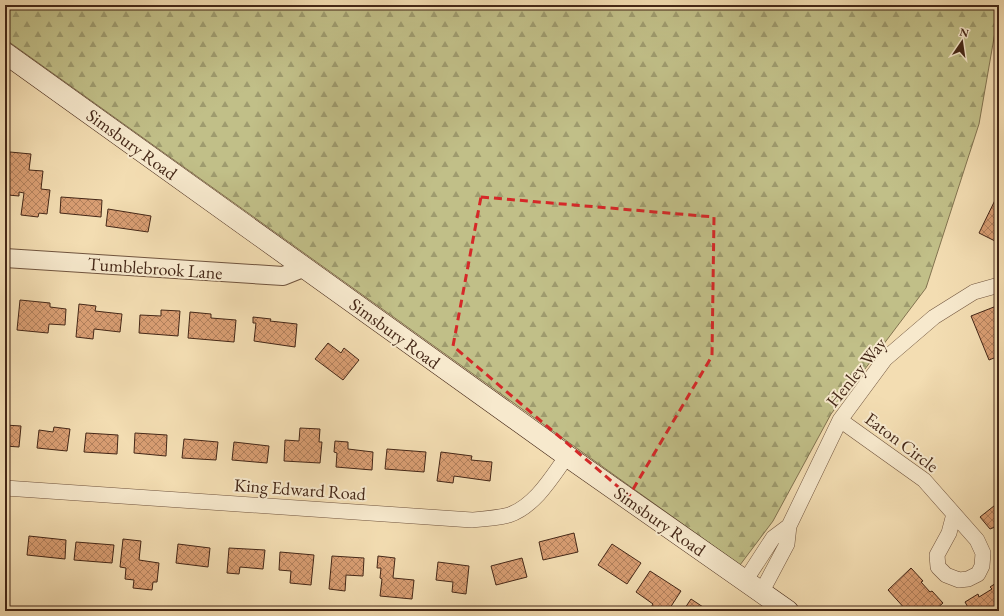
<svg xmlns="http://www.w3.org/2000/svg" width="1004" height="616" viewBox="0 0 1004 616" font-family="'EB Garamond',serif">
  <defs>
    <pattern id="forest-firs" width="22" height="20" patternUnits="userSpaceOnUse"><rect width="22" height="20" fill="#c1bf88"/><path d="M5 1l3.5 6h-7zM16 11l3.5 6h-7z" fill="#9e9b6e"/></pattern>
    <pattern id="building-cross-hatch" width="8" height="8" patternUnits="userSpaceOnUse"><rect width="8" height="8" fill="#d99e73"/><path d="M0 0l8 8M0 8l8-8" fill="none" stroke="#b2815d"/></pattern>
  </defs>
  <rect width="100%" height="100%" fill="#f3ddb2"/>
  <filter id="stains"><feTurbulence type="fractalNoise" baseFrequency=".005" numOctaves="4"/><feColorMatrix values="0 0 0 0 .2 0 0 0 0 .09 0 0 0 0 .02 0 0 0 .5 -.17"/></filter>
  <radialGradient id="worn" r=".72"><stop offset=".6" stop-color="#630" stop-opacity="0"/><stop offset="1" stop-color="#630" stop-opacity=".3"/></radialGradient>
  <path fill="url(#forest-firs)" stroke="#827350" d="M5 5H999V9L979 124 926 288 831 414 773 521 740 565 5 39Z"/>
  <path fill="url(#building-cross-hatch)" stroke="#442717" d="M10 152 31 154 29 170 43 171 41 189 50 190 47 214 39 213 38 217 21 215 24 193 19 192V196L8 195 9 191H6Z
    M999 192V243L979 233Z
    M61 197 102 200 101 217 60 213Z
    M108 209 151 216 148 232 106 226Z
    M20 300 50 303V307L66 309 65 325 49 324 48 333 17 330Z
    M79 304 96 306 95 311 122 314 120 332 94 329 93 339 76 337Z
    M999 305V356L989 360 971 316Z
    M161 310 180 311 178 336 139 333 140 315 161 316Z
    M190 312 211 314V318L236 320 234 342 188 338Z
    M253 317 271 319 270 321 297 324 295 347 254 341 256 323H253Z
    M328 343 341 353 344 348 359 360 343 380 315 359Z
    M5 425 21 426 19 447 5 446Z
    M54 427 70 429 67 451 37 448 39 430 53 432Z
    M300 428 320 429 319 442H322L320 463 284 461 285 440 299 441Z
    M86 433 118 435 117 454 84 452Z
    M135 433 167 435 166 456 134 453Z
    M184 439 218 442 216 460 182 458Z
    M335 441 348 442V449L373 452 372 470 336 467 337 453 334 452Z
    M234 442 269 446 267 463 232 460Z
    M387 449 426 452 424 472 385 469Z
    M441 452 472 456 471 460 492 462 490 481 454 476 453 483 437 481Z
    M999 502V534L995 527 990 529 980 517Z
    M574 533 578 552 543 560 539 542Z
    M29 536 66 540 65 559 27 555Z
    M123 539 141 541 139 560 159 563 157 582H153L152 590 133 588 134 580 125 579 126 568 120 567Z
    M76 542 114 545 112 563 74 560Z
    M178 544 210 548 208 567 176 563Z
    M612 544 641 563 627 584 598 565Z
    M229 548 265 550 263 569 240 567 239 574 227 573Z
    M280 552 314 555 311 585 290 583 291 571 279 570Z
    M332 556 364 558 363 576 346 575 345 591 329 589Z
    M378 556 395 558 393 578 414 580 412 599 380 596 382 579 380 578 381 568H377Z
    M522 558 527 577 496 585 491 566Z
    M438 562 469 566 466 594 452 592 453 582 436 580Z
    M911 568 923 581 921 582 930 592 932 591 943 603 934 611H907L888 590Z
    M650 571 681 591 668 611H652L650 609 653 604 636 592Z
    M999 581V611H970L965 602 978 594 979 597 992 589 990 587Z
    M691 599 709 611H683Z"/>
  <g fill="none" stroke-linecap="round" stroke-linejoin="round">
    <defs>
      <path id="minor" d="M840 420 924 480 977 540 983 553 982 566 978 574 968 579 959 580 946 575 938 567 937 555 949 533 954 514
        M5 488 472 520C484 519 497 518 509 515 535 506 552 477 567 456
        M745 581 773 538 789 526
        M761 593 787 544 789 526 840 420 885 359 934 317 974 292 999 285"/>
      <path id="tertiary" d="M5 258 283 276 303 268"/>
      <path id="secondary" d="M5 53 567 456 788 611"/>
    </defs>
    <use href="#minor" stroke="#70543e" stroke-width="16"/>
    <use href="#tertiary" stroke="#70543e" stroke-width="20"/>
    <use href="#secondary" stroke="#442717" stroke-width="22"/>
    <use href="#minor" stroke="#f7e9cd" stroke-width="15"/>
    <use href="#tertiary" stroke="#f7e9cd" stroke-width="18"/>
    <use href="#secondary" stroke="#f7e9cd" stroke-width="21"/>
  </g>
  <path fill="none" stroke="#d62828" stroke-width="3" stroke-dasharray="8 5" stroke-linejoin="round" d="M481 197 714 217 712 356 629 496 453 346Z"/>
  <g text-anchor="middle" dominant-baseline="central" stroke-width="4" stroke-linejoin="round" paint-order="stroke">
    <g font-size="18" fill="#442717" stroke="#f7e9cd">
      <text transform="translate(132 144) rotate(36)">Simsbury Road</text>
      <text transform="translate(155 268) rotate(4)">Tumblebrook Lane</text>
      <text transform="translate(395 333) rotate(36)">Simsbury Road</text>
      <text transform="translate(856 372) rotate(-51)">Henley Way</text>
      <text transform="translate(902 442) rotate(37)">Eaton Circle</text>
      <text transform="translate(300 489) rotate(4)">King Edward Road</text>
      <text transform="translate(660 521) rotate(35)">Simsbury Road</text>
    </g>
  </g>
  <rect width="1004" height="616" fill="none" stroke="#f3ddb2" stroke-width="20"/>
  <rect x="6" y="6" width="992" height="604" fill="none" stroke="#442717" stroke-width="2"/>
  <rect x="10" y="10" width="984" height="596" fill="none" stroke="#442717"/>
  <g transform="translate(962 42) rotate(13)" stroke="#f7e9cd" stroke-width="3" paint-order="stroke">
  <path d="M0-3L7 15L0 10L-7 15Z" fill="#442717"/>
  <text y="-6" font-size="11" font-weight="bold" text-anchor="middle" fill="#442717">N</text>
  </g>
  <rect width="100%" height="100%" filter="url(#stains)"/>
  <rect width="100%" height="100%" fill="url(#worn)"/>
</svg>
